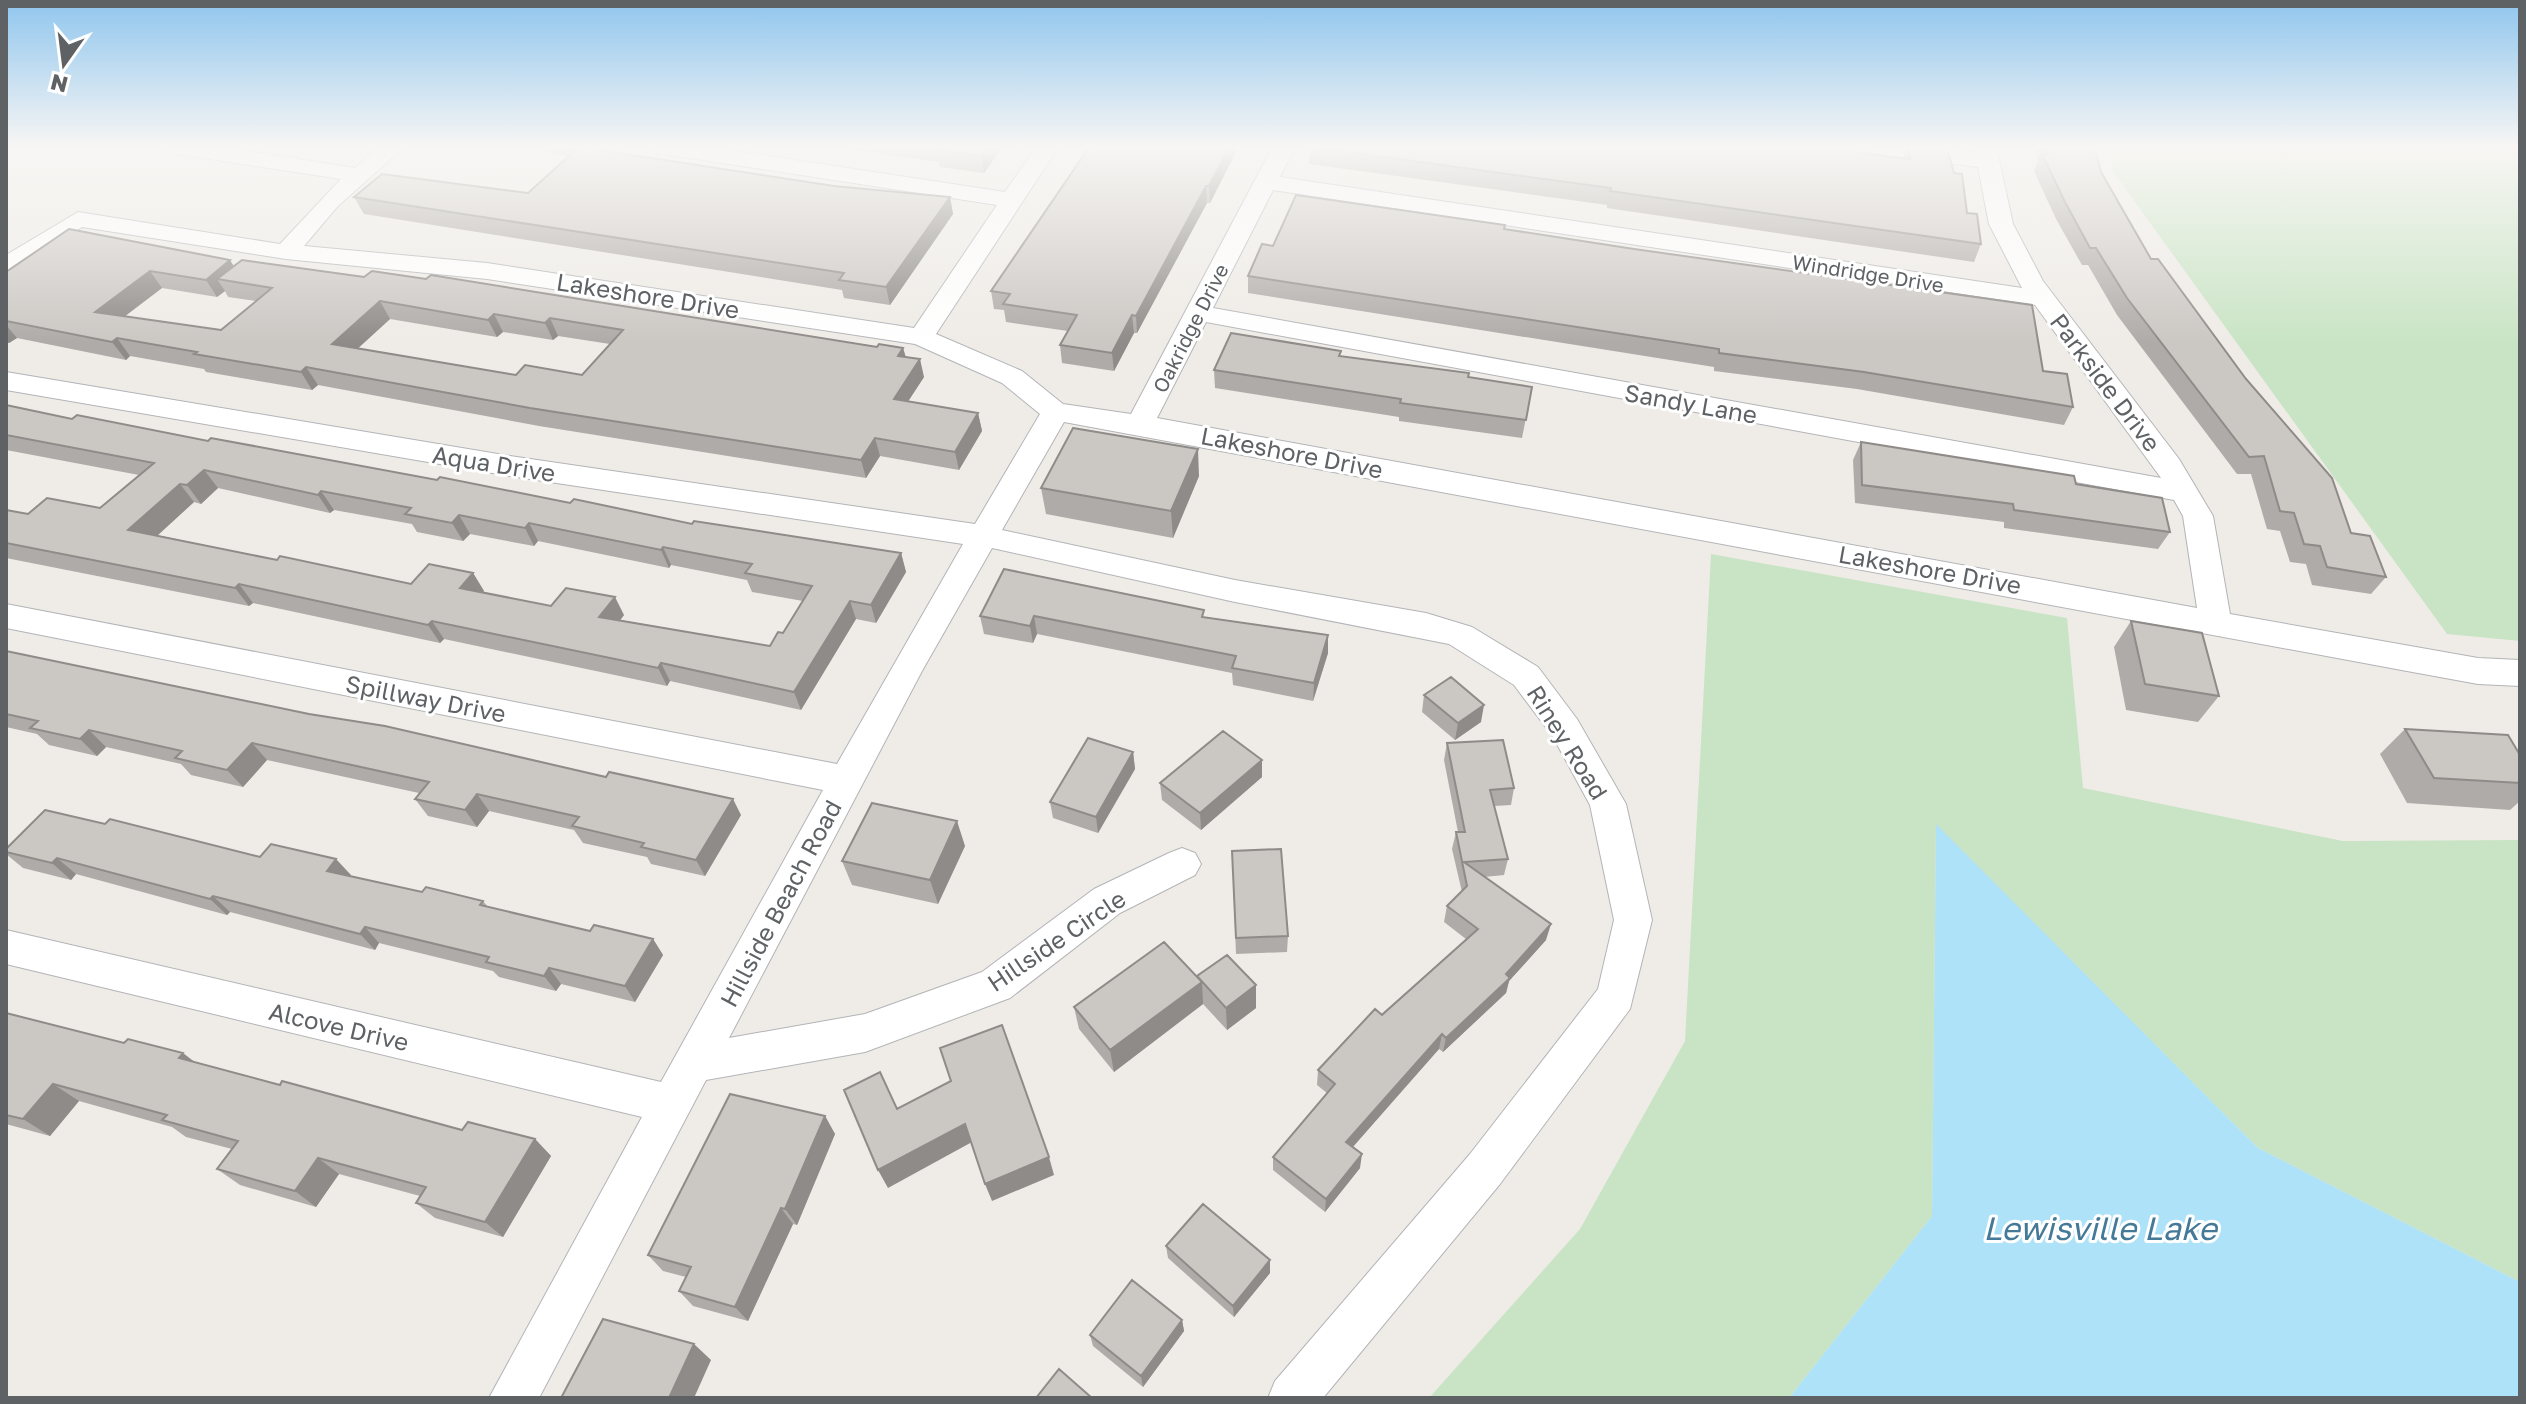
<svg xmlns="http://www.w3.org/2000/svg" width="2526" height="1404" viewBox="0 0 2526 1404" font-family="'Golos Text',sans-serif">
  <rect width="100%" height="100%" fill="#efece7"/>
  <path fill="#c9e4c5" d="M2108 146H2520V641L2447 634 2114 173Z
    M1711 554 2067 618 2083 788 2343 841 2520 840V1282L2258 1148 1936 825 1932 1216 1789 1398H1429L1580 1229 1685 1041Z"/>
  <path fill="#ade2f8" d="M1936 824 2258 1148 2520 1282V1398H1789L1932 1216Z"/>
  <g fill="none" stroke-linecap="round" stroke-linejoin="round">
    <defs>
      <path id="minor" d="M160 146H215L355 168 380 146H405L337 207 304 246 487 263 914 328 997 205 657 153 646 146H702L1005 192 1037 146H1059L936 334 1022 371 1063 404 1131 414 1273 146H1295L1280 177 2022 288 1989 224 1978 167 1872 153 1861 146H1925L1975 152 1974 146H1996L2013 224 2043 281 2179 459 2213 516 2230 614 2478 658 2520 660V686L2478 684 2407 671 1064 422 1002 530 1235 580 1426 613 1472 627 1538 667 1577 719 1626 804 1652 920 1630 1009 1500 1184 1323 1398H1268L1275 1381 1470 1154 1598 989 1614 920 1590 805 1553 737 1514 685 1449 644 1235 602 992 548 922 671 729 1038 865 1014 982 972 1094 889 1169 853 1182 848 1195 853 1201 864 1195 875 1120 913 1010 998 865 1052 706 1080 539 1398H489L642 1117 6 964V930L661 1082 823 790 6 628V604L837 764 963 544 510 476 6 390V372L510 456 975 524 1040 414 1002 383 915 344 487 279 286 259 82 227 6 274V255L78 212 280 244 341 179 171 153ZM1273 190 2035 305 2161 478 1213 308ZM1206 322 2174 500 2183 516 2197 608 1157 418Z"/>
    </defs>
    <use href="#minor" stroke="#b2b4b7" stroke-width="2"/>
    <use href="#minor" fill="#fff" fill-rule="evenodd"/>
  </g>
  <path fill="#afaba8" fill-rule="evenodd" d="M544 146H604L600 150 834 186 950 197 953 214 890 305 844 298 842 290 364 214 354 197 528 193 569 156 547 153Z
    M828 146H1003L984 173 940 167 939 162Z
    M1090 146H1239L1210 203H1207L1137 333H1134L1114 371 1062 363 1060 345 1068 331 1006 322 1004 310 994 309 991 291Z
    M1907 146H1931L1954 173 1967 213 1981 244 1974 262 1607 208V205L1309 164 1310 147 1860 153 1903 158Z
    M2035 146H2094L2101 172 2151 259 2351 533 2386 577 2371 594 2312 585 2306 564 2290 562 2280 531 2267 529 2251 474H2237L2117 315 2088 265H2082L2056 219 2034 171 2038 161Z
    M1505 229 2043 371 2073 407 2064 425 1857 389 1714 371V367L1248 293V276L1273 246Z
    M234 266 364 277 877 347 903 348 906 357 924 377 908 401 978 413 982 431 959 470 880 456 866 478 539 426 318 385 312 390 206 372 204 369 130 356 126 360 17 338 9 343H6V272ZM162 288 217 297 225 291 228 297 256 301 221 330 125 316ZM390 319 497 337 503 332 553 340 558 336 610 344 582 375H516L357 349Z
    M1340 356 1532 387 1522 438 1399 421V417L1215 388 1214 370Z
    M6 405 72 419 692 524 901 553 906 572 876 623 856 619 801 710 670 681 667 686 444 639 440 643 253 603 249 606 6 558V510L28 514 100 508 139 475 6 450ZM218 488 330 513 334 510 412 524 417 532 463 541 470 534 534 546 538 541 669 568 671 565 747 580 752 592 803 601 783 633 770 646 620 620 624 615 551 606 483 592 484 591 473 573 411 584 277 560 157 535 194 502 201 504Z
    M1861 442 2076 484 2170 532 2158 549 2004 528V522L1855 503 1853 460Z
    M1199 476 1173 538 1046 514 1041 488Z
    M980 616 1204 617 1328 635V653L1313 701 1233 685 1232 673 1037 634 1033 643 984 634Z
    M2131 621 2219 696 2198 722 2126 710 2114 647Z
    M6 651 741 815 705 876 651 864 647 857 583 843 574 830 489 811 477 827 428 816 415 799 419 793 267 760 243 787 191 775 181 764 106 747 97 756 49 745 37 734 6 727Z
    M1424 695 1481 722 1455 740 1422 712Z
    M2405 729 2520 755V801L2510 810 2407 803 2380 754Z
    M1447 743 1514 788 1511 805 1494 806 1508 859 1504 875 1484 877 1546 940 1509 981 1506 993 1443 1052 1439 1049 1352 1147 1360 1168 1325 1212 1273 1170V1157L1327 1093 1317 1085 1318 1070 1466 939 1444 922 1447 906 1462 892 1452 849 1456 832H1458L1444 760Z
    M1133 752 1135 769 1098 833 1053 818 1050 802Z
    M1262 760V777L1201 830 1162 800 1160 783Z
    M105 824 351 875 350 876 422 892 483 901 488 907 590 931 653 939 663 955 635 1002 561 984 556 991 499 977 493 971 379 943 375 950 230 912 227 915 76 874 71 880 23 868 6 854V849Z
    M965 846 938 904 852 885 842 861Z
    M1232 851 1288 936 1287 952 1236 954Z
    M1197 977 1256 985V1008L1227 1030 1203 1004 1114 1072 1079 1029 1074 1007Z
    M6 1013 280 1085 462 1130 535 1139 551 1156 503 1237 435 1218 416 1203 420 1196 339 1174 316 1207 240 1185 217 1169 232 1149 186 1137 172 1127 79 1101 50 1136 6 1124Z
    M825 1116 835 1134 797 1225 793 1224 748 1321 693 1306 679 1291 686 1277 663 1271 648 1255Z
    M1166 1246 1270 1260V1273L1234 1317 1168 1258Z
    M1182 1320 1184 1331 1143 1387 1093 1346 1090 1335Z"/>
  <path fill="#8e8b88" d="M585 146H604L590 159Z
    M988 146H1003L984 173 981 156Z
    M1230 146H1239L1210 203 1209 186Z
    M1206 186 1207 203 1137 333 1136 316Z
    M950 197 953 214 890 305 886 287Z
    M230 260 241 278 217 279 225 291 217 297 206 280Z
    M150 271 162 288 108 329 95 312Z
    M380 301 390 319 343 362 332 344Z
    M494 314 503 332 497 337 488 320Z
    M1132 315 1134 333 1114 371 1112 353Z
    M550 318 558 336 553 340 545 323Z
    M6 325 17 338 9 343 6 340Z
    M117 338 130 356 126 360 112 342Z
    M903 348 908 366 898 356Z
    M920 359 924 377 898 417 894 399Z
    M306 367 318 385 312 390 301 372Z
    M978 413 982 431 959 470 955 452Z
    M875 438 880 456 866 478 861 460Z
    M1198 449 1199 476 1173 538 1171 511Z
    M204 470 218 488 201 504 187 485Z
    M180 484 194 502 144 548 128 530Z
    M321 491 334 510 330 513 318 495Z
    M459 515 470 534 463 541 452 523Z
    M529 523 538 541 534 546 525 528Z
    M663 547 671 565 669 568 661 550Z
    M901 553 906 572 876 623 871 605Z
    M473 573 484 591 471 606 460 588Z
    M239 584 253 603 249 606 235 588Z
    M615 597 624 615 609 635 599 617Z
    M850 601 856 619 801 710 794 692Z
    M1034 616 1037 634 1033 643 1030 626Z
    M432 621 444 639 440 643 428 625Z
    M1328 635V653L1313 701 1314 683Z
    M661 663 670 681 667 686 658 668Z
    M1484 705 1481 722 1455 740 1458 723Z
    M89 730 106 747 97 756 80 739Z
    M252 743 267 760 243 787 227 770Z
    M1133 752 1135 769 1098 833 1096 817Z
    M1262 760V777L1201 830 1200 813Z
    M477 794 489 811 477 827 465 810Z
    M733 799 741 815 705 876 696 860Z
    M957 821 965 846 938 904 930 880Z
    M57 858 76 874 71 880 52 863Z
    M336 859 351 875 342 887 327 871Z
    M213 896 230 912 227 915 210 899Z
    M1551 924 1546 940 1509 981 1506 993 1443 1052 1446 1038Z
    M365 927 379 943 375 950 360 934Z
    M653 939 663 955 635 1002 625 986Z
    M549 968 561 984 556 991 544 976Z
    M1202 982 1203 1004 1114 1072 1110 1050Z
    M1256 985V1008L1227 1030 1226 1008Z
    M1442 1034 1439 1049 1345 1156 1346 1142Z
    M183 1053 205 1070 179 1058Z
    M53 1084 79 1101 50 1136 23 1119Z
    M825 1116 835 1134 797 1225 785 1209Z
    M965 1124 972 1142 888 1188 878 1170Z
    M535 1139 551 1156 503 1237 485 1222Z
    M1362 1154 1360 1168 1325 1212 1326 1199Z
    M1049 1157 1054 1175 992 1201 985 1184Z
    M318 1158 339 1174 316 1207 295 1191Z
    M781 1208 793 1224 748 1321 735 1307Z
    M1270 1260V1273L1234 1317 1233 1306Z
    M1182 1320 1184 1331 1143 1387 1141 1376Z
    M694 1344 711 1360 694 1398H669Z"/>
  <path fill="#cbc7c3" stroke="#8e8b88" stroke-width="2" fill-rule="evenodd" d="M940 146H988L981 156 937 150Z
    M1090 146H1230L1209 186H1206L1136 316 1132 315 1112 353 1060 345 1077 315 1003 304 1010 294 991 291Z
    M1310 146H1860V153L1910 159 1909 146H1931L1947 148 1954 173 1962 174 1967 213 1977 214 1981 244 1610 191 1611 188 1310 147Z
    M2046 146H2094L2101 172 2151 259H2158L2246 379 2332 478 2351 533 2370 536 2386 577 2327 567 2320 546 2304 544 2294 513 2280 511 2264 456 2249 457 2127 298 2096 248H2090L2065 202 2042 154H2048Z
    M579 147 834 186 950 197 886 287 839 280 844 273 354 197 382 174 528 193Z
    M1296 195 1505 225 1504 229 1634 249 2032 305 2043 371 2067 374 2073 407 1864 372 1719 353V349L1248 276 1262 244 1273 246Z
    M69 229 230 260 206 280 150 271 95 312 221 330 272 288 217 279 242 260 364 277 372 271 426 279 431 275 877 347 879 344 903 348 898 356 920 359 894 399 978 413 955 452 875 438 861 460 530 408 306 367 301 372 194 354 197 352 117 338 112 342 6 321V272ZM380 301 488 320 494 314 545 323 550 318 623 330 582 375 525 365 516 375 332 344Z
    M1231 333 1341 351 1339 356 1469 373 1468 377 1532 387 1526 420 1400 403 1401 399 1214 370Z
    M6 405 72 419 77 415 208 441 211 438 437 480 440 477 570 503 574 499 692 524 694 521 901 553 871 605 850 601 794 692 661 663 658 668 432 621 428 625 239 584 235 588 6 543V510L28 514 47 498 100 508 154 463 6 435ZM204 470 318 495 321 491 411 508 405 514 452 523 459 515 525 528 529 523 661 550 663 547 752 564 745 573 812 586 783 633 778 632 770 646 599 617 615 597 566 588 551 606 460 588 473 573 429 564 411 584 280 556 277 560 128 530 180 484 187 485Z
    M1073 428 1198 449 1171 511 1041 488Z
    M1861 442 2074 476 2076 484 2162 498 2170 532 2014 510 2013 504 1862 485Z
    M1004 569 1204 610 1202 617 1328 635 1314 683 1232 668 1236 656 1034 616 1030 626 980 616Z
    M2131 621 2202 633 2219 696 2145 684Z
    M6 651 309 714 385 726 606 777 609 772 733 799 696 860 641 847 644 843 572 826 579 817 477 794 465 810 415 799 429 782 252 743 227 770 175 758 182 751 89 730 80 739 30 728 38 721 6 714Z
    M1451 677 1484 705 1458 723 1424 695Z
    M2405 729 2508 735 2520 755V783L2434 778Z
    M1223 731 1262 760 1200 813 1160 783Z
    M1088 738 1133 752 1096 817 1050 802Z
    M1503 740 1514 788 1490 790 1508 859 1464 862 1551 924 1506 974 1510 978 1446 1038 1442 1034 1346 1142 1362 1154 1326 1199 1273 1157 1335 1084 1318 1070 1375 1009 1382 1015 1478 929 1447 906 1467 886 1456 832H1465L1447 743Z
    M872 803 957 821 930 880 842 861Z
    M45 810 105 824 110 819 260 857 271 844 336 859 327 871 422 892 426 887 483 901 480 905 590 931 594 925 653 939 625 986 549 968 544 976 486 962 489 957 365 927 360 934 213 896 210 899 57 858 52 863 6 852V849Z
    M1281 849 1288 936 1236 938 1232 851Z
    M1164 942 1202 982 1110 1050 1074 1007Z
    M1227 955 1256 985 1226 1008 1197 976Z
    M6 1013 124 1043 128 1039 183 1053 179 1058 280 1085 282 1081 462 1130 468 1122 535 1139 485 1222 416 1203 426 1187 318 1158 295 1191 217 1169 238 1141 162 1120 167 1115 53 1084 23 1119 6 1115Z
    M1002 1025 1049 1157 985 1184 965 1124 878 1170 844 1090 880 1072 897 1109 951 1081 940 1048Z
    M730 1094 825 1116 785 1209 781 1208 735 1307 679 1291 691 1267 648 1255Z
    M1203 1204 1270 1260 1233 1306 1166 1246Z
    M1132 1280 1182 1320 1141 1376 1090 1335Z
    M603 1319 694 1344 669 1398H561Z
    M1059 1369 1092 1398H1036Z"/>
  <linearGradient id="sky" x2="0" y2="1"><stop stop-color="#90c6ee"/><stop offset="0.43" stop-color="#f8f6f4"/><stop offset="1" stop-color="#f8f6f4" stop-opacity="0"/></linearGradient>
  <rect width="2526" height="343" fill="url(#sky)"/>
  <g text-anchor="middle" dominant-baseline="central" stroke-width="6" stroke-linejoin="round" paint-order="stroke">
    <g font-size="20" fill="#5e6265" stroke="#fff">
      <text transform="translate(1868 273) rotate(9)">Windridge Drive</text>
      <text transform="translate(1190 328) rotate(-63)">Oakridge Drive</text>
    </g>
    <g font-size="24" fill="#5e6265" stroke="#fff">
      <text transform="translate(648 295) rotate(9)">Lakeshore Drive</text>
      <text transform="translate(2106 382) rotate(53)">Parkside Drive</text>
      <text transform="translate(1691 403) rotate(10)">Sandy Lane</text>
      <text transform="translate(1292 452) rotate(11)">Lakeshore Drive</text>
      <text transform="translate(494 463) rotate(9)">Aqua Drive</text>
      <text transform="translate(1930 569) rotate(10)">Lakeshore Drive</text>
      <text transform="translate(426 698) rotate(11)">Spillway Drive</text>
      <text transform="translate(1568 742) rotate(58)">Riney Road</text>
      <text transform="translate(780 903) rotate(-62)">Hillside Beach Road</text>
      <text transform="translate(1056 940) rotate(-34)">Hillside Circle</text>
      <text transform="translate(339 1026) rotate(13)">Alcove Drive</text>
    </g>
    <g font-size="32" font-style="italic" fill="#447998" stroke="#fff">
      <text x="2100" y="1228">Lewisville Lake</text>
    </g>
  </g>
  <rect width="2526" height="1404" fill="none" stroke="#5e6265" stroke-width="16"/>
  <g transform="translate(64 64) rotate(194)" stroke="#ffffff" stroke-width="6" paint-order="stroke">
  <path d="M0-6L14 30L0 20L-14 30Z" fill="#5e6265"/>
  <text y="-12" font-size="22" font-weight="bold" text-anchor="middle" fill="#5e6265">N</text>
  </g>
</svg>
